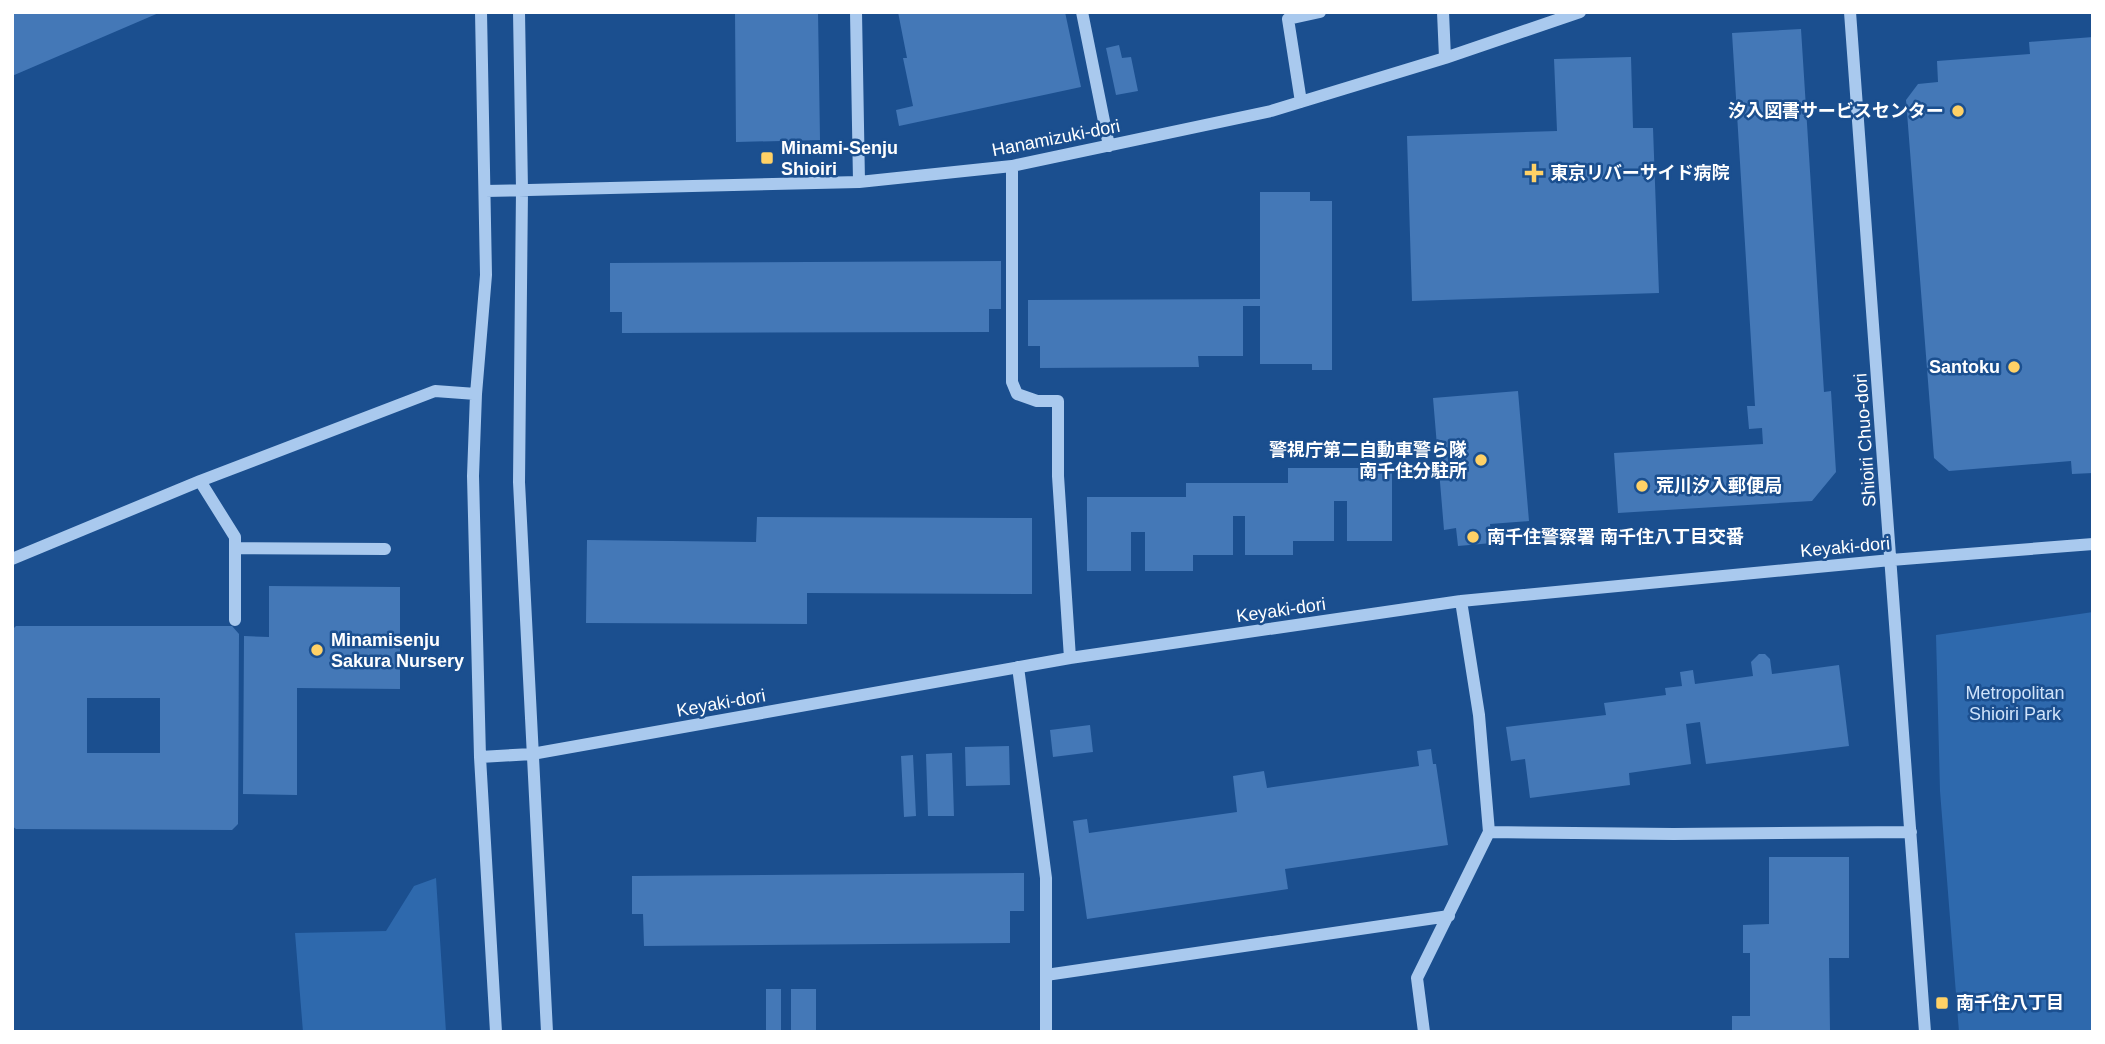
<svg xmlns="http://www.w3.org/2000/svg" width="2105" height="1044" viewBox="0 0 2105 1044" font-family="Helvetica,'Noto Sans JP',sans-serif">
  <rect width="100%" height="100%" fill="#1b4f8f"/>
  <path fill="#2e69ad" d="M2093 612V1032H1959L1940 791 1936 635Z
    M436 878 446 1032H303L295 933 386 931 414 886Z"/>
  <path fill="#4478b7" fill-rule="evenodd" d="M12 12H161L12 76Z
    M735 12H818L820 140 736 142Z
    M898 12H1065L1081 87 899 126 896 110 913 106 903 58H907Z
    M1801 29 1824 392 1831 391 1836 472 1812 501 1618 513 1614 453 1763 444 1762 428 1749 429 1747 406H1755L1732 33Z
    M2093 37V473L2072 474 2071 461 1949 471 1934 458 1906 100 1918 84 1938 82 1937 61 2030 54 2029 42Z
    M1119 45 1122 58 1131 57 1138 91 1116 95 1106 48Z
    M1631 57 1633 128H1653L1659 293 1412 301 1407 136 1557 131 1554 59Z
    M1260 192H1310V201H1332V370H1312V364H1260V306H1243V356H1198L1199 367 1040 368V346H1028V300L1260 299Z
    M1001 261V309H989V332L622 333V312H610V263Z
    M1518 391 1529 521 1490 524 1492 543 1458 546 1456 528 1444 530 1433 398Z
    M1288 468H1392V541H1347V501H1334V541H1293V555H1245V516H1233V555H1193V571H1145V532H1131V571H1087V497H1186V483H1288Z
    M757 517 1032 518V594L807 593V624L586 623 587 540 756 542Z
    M269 586 400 587V689L297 688V795L243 794 244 636 269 637Z
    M16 626H232L239 634 238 824 232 830 16 829 12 826V630ZM87 698H160V753H87Z
    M1759 654H1765L1770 659 1772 674 1839 665 1849 746 1706 764 1700 722 1686 724 1691 764 1629 773 1630 785 1530 798 1525 759 1511 761 1506 727 1606 715 1604 703 1666 695 1665 688 1682 686 1680 672 1693 670 1695 684 1753 676 1751 662Z
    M1090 725 1093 752 1053 757 1050 730Z
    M1009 746 1010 785 966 786 965 747Z
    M1431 749 1433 764H1436L1448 845 1285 869 1288 889 1087 919 1073 821 1087 819 1089 833 1237 812 1233 776 1264 771 1267 788 1419 766 1417 751Z
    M952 753 954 816H928L926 754Z
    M913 755 916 816 904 817 901 756Z
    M1769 857H1849V958H1829L1830 1031H1732V1016H1750V953H1743V925L1769 924Z
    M1024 873V911H1010V943L644 946 643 914H632V876Z
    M766 989H781V1032H766Z
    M791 989H816V1032H791Z"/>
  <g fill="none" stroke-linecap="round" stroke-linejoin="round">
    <path stroke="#a9c9ee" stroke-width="12" d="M481 12 486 275 476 394 473 476 480 757 496 1032
      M519 12 522 190 519 482 547 1032
      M856 12 859 182
      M1082 12 1109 146
      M1443 12 1445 58
      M1850 12 1925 1032
      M1301 102 1288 19 1320 12
      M1012 166V382L1017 394 1037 401H1058V476L1070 658
      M485 191 859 182 1012 166 1271 111 1445 58 1580 12
      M200 481 235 537V620
      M235 548 385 549
      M12 559 200 481 435 391 476 394
      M1018 667 1046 878V1032
      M480 757 532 754 1070 658 1461 601 1891 560 2093 544
      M1489 832 1674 834 1911 832
      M1046 975 1449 916
      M1424 1032 1417 978 1489 832 1479 715 1461 601"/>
  </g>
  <g fill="#ffd166" stroke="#1b4f8f" stroke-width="2.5">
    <circle cx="1958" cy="111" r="7"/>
    <rect x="760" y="151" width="14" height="14" rx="3.5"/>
    <path d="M1530.5 162.5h7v7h7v7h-7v7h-7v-7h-7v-7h7z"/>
    <circle cx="2014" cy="367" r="7"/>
    <circle cx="1481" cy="460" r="7"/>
    <circle cx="1642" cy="486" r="7"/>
    <circle cx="1473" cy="537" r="7"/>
    <circle cx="317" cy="650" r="7"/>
    <rect x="1935" y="996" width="14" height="14" rx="3.5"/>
  </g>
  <g text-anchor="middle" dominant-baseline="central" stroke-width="5" stroke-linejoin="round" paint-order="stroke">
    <g font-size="18" font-weight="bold" fill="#fff" stroke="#1b4f8f" text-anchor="start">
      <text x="1944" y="111" text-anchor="end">汐入図書サービスセンター</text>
      <text x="781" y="148">Minami-Senju<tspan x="781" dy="21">Shioiri</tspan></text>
      <text x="1550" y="173">東京リバーサイド病院</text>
      <text x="2000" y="367" text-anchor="end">Santoku</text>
      <text x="1467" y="450" text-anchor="end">警視庁第二自動車警ら隊<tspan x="1467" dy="21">南千住分駐所</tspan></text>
      <text x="1656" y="486">荒川汐入郵便局</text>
      <text x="1487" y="537">南千住警察署 南千住八丁目交番</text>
      <text x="331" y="640">Minamisenju<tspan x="331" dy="21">Sakura Nursery</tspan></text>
      <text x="1956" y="1003">南千住八丁目</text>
    </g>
    <g font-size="18" fill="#fff" stroke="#1b4f8f">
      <text transform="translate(1056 138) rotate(-11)">Hanamizuki-dori</text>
      <text transform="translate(1865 440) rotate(-94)">Shioiri Chuo-dori</text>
      <text transform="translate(1845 547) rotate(-5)">Keyaki-dori</text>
      <text transform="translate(1281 610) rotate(-8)">Keyaki-dori</text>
      <text transform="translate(721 703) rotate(-10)">Keyaki-dori</text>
    </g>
    <g font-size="18" fill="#cfe3fa" stroke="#1b4f8f">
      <text x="2015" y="693">Metropolitan<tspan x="2015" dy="21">Shioiri Park</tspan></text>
    </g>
  </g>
  <rect width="2105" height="1044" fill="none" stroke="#ffffff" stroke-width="28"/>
</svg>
